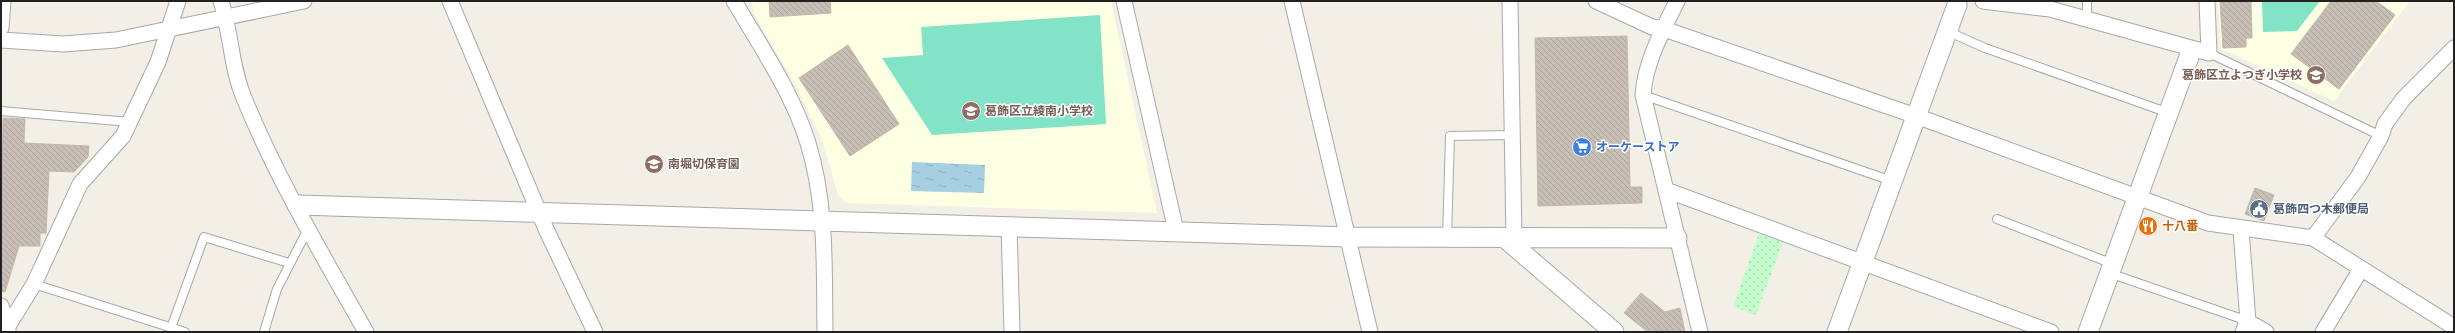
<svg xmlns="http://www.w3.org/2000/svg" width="2455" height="333" viewBox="0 0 2455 333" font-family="'DejaVu Sans','Noto Sans JP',sans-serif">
  <defs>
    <pattern id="park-dots" width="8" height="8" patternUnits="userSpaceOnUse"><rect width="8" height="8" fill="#c4fccd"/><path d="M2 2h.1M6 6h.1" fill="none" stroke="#a8d8b0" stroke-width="1.8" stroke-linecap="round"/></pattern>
    <pattern id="water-ripples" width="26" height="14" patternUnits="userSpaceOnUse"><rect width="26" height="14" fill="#a6cfe1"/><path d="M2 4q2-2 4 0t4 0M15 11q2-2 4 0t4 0" fill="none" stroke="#8fb1c1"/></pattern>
    <pattern id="building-back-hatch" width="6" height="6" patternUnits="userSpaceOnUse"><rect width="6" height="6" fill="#c7beb6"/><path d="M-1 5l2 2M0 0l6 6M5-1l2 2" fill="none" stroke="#aba39c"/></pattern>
  </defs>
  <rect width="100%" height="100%" fill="#f2efe7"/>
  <path fill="#fdffe3" d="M751 1H1111L1157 213 846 203 838 195 822 140 794 82 755 16Z
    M2218 1H2410L2334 101 2221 49Z"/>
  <path fill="url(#park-dots)" d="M1759 234 1783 242 1756 315 1733 307Z"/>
  <path fill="#83e3c6" d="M2262 1H2320L2297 31 2263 32Z
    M1100 15 1106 124 932 135 882 58 923 55 921 27Z"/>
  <path fill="url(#water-ripples)" d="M912 162 985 165 984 193 911 191Z"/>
  <path fill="url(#building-back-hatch)" stroke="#c4b7a9" d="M769 1H830L831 13 770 17Z
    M2220 1H2251L2252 38H2246V47L2223 48Z
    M2331 1H2376L2395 15 2339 89 2291 54Z
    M1627 36 1630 187H1642V203L1538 206 1535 38Z
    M848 45 899 124 850 156 799 78Z
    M3 118 25 119 24 143 89 146 88 157 74 172 49 171 46 233H40V246H19L5 292 1 291Z
    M2255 188 2274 195 2264 221 2245 214Z
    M1641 293 1665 312 1680 308 1685 332H1648L1624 313Z"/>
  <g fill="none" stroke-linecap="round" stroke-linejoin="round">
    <defs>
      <path id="service" d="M2087 18V1
        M1947 31 1985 48 2169 113
        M2209 53 2381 136
        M1643 95 1892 181
        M1 111 130 122
        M1997 219 2113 264
        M1447 238 1450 136 1512 135
        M2109 273 2245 320
        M34 284 185 332
        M171 328 204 237 289 263
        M264 332 277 289 308 229"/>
      <path id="minor" d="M221 1C231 33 231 67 244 98 277 179 323 256 366 332
        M450 1 546 229 595 332
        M734 1C761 47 792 92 808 143 827 205 824 268 825 332
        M1124 1 1176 231
        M1292 1 1370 332
        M1510 1 1514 239
        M1596 1 1652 27 1664 29 1916 116 2208 223 2313 238 2454 327
        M1677 1C1663 30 1645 62 1643 95L1700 332
        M1983 1 2050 9 2209 53 2207 1
        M1 28 3 1
        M1 40 63 44 116 40 304 1
        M1666 190 2051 332
        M1009 226 1012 332
        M2241 230 2248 321 2243 332
        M2313 238 2358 177 2381 136 2385 124 2404 98 2454 48
        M1 306 8 326
        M2245 320 2266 332
        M8 332V326L34 284 80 184 123 136 158 62 178 1
        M2323 332 2361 269"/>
      <path id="tertiary" d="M297 205 1348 237 1677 238
        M1506 239 1614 332
        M1837 332 1957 5
        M2088 332 2189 57"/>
    </defs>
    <use href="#service" stroke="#a8a8a8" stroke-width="10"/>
    <use href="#minor" stroke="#a8a8a8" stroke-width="17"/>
    <use href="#tertiary" stroke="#a8a8a8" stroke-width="21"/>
    <use href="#service" stroke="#fff" stroke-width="8"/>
    <use href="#minor" stroke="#fff" stroke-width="15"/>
    <use href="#tertiary" stroke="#fff" stroke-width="19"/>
  </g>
  <defs>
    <symbol id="school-disc" viewBox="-11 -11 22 22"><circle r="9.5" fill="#8d6e63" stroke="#fff"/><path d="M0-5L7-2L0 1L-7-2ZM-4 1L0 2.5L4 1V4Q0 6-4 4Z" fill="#fff"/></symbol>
    <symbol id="supermarket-disc" viewBox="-11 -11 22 22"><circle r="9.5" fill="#3f7fe0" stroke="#fff"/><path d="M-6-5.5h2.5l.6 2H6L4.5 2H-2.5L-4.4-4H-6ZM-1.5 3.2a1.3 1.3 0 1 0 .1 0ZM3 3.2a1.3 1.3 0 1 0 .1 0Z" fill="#fff"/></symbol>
    <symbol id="civic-disc" viewBox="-11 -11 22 22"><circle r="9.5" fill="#5c6f8a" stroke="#fff"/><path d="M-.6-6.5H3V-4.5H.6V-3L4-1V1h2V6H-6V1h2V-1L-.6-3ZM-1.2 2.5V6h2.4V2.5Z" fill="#fff"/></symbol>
    <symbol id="restaurant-disc" viewBox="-11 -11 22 22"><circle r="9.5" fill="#e8710a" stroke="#fff"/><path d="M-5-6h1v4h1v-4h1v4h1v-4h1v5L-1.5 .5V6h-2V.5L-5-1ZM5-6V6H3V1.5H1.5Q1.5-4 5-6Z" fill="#fff"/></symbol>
  </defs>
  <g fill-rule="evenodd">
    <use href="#school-disc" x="2305" y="64" width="22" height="22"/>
    <use href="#school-disc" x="960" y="100" width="22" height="22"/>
    <use href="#supermarket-disc" x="1571" y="136" width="22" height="22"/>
    <use href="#school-disc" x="643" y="153" width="22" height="22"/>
    <use href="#civic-disc" x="2248" y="198" width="22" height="22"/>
    <use href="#restaurant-disc" x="2137" y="215" width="22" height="22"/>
  </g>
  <g text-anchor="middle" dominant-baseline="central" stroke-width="3" stroke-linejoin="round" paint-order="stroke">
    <g font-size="12" font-weight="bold" fill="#785e54" stroke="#fff" text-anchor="start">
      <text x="2302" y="75" text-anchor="end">葛飾区立よつぎ小学校</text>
      <text x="985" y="111">葛飾区立綾南小学校</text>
      <text x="668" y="164">南堀切保育園</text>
    </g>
    <g font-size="12" font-weight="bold" fill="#366cbe" stroke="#fff" text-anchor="start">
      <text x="1596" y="147">オーケーストア</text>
    </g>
    <g font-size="12" font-weight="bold" fill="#4e5e75" stroke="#fff" text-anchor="start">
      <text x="2273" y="209">葛飾四つ木郵便局</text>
    </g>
    <g font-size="12" font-weight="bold" fill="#c56008" stroke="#fff" text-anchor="start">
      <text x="2162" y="226">十八番</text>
    </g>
  </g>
  <rect width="2455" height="333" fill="none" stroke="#212121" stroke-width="4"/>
</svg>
